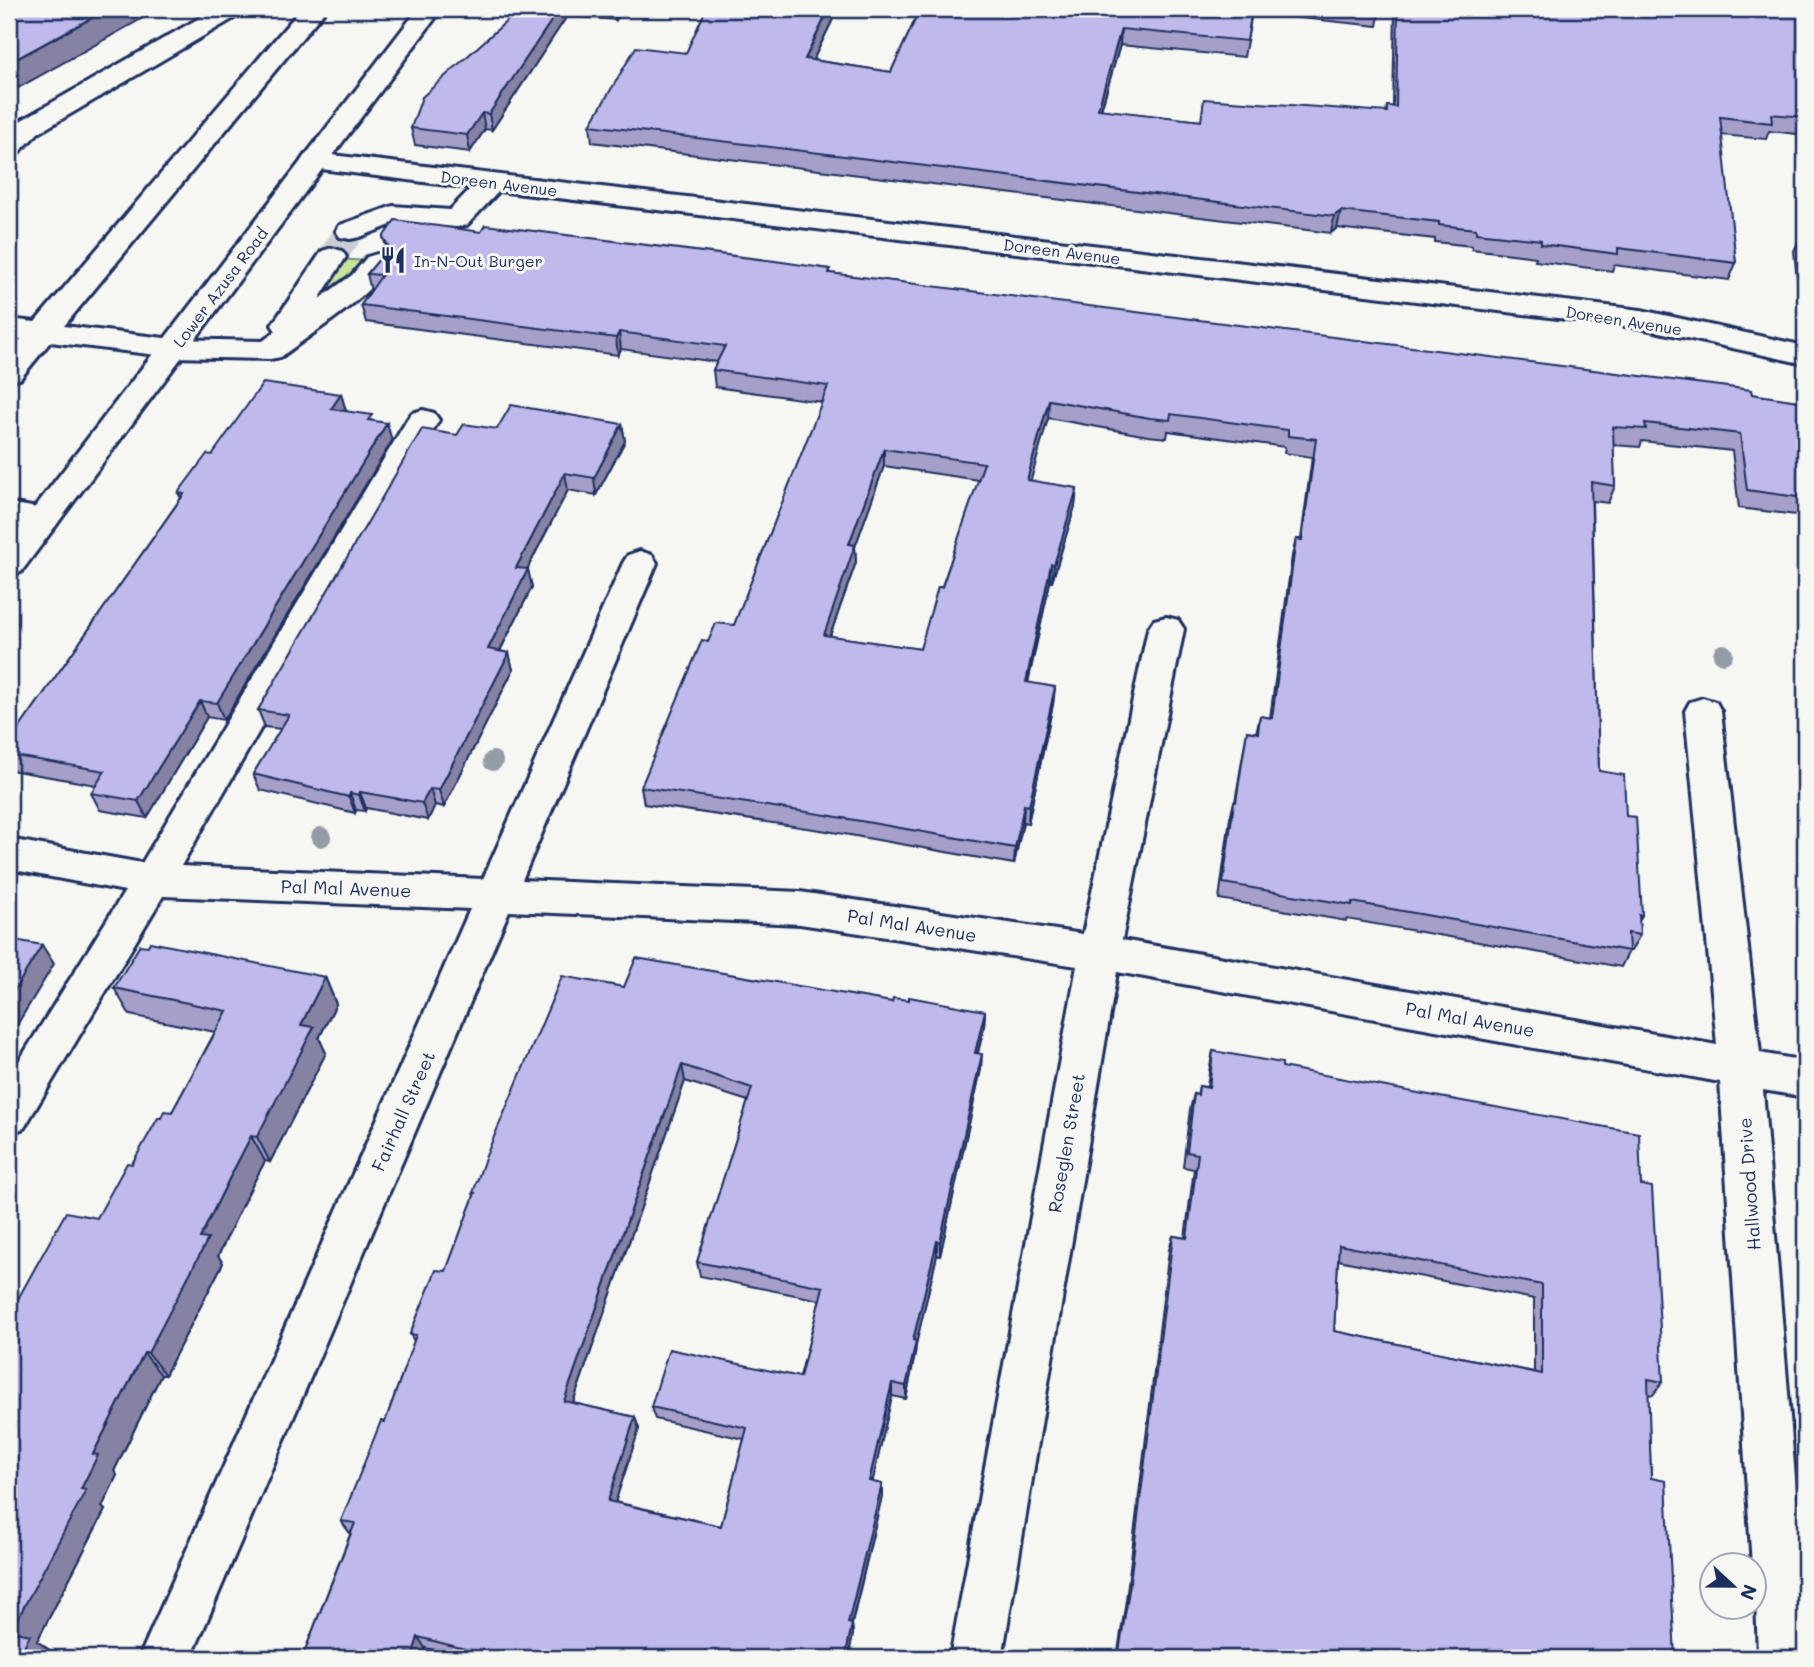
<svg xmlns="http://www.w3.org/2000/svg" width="1814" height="1667" viewBox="0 0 1814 1667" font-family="Mali,sans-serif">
  <rect width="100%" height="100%" fill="#f6f6f2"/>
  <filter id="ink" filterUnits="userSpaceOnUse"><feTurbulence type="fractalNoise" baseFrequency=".0143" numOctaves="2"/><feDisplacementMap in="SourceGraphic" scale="14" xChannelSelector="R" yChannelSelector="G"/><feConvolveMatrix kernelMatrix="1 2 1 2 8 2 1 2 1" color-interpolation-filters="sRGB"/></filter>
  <g filter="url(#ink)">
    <path fill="#c8e49b" stroke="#728a7c" stroke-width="2" d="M340 259 366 261 352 280 308 306Z"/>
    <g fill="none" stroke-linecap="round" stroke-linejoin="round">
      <path stroke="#caced4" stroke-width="28" stroke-dasharray="28 14" stroke-linecap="butt" d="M332 257 350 231"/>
      <defs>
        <path id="minor" d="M215 9H244L241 14 38 133 18 153 9 155V132L20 121Z
          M301 9H326L64 326 173 339 263 341 276 331 272 325 322 251 332 248 342 251 346 257 319 299 352 275 367 257 377 254 387 257 391 263C365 302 318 328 281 357L270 359 173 357 50 342 20 379 9 381V353L21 339 9 337V319L35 322Z
          M315 153 1641 310 1805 346V364L1641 328 499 191 467 225 457 227 396 223 360 237 350 239 340 237 336 231 340 225 393 206 450 210 471 188 305 167 301 161 305 155Z
          M423 410 434 413 439 420 181 866 483 879 623 563 628 555 640 551 652 555 657 563 522 880 800 892 1083 934 1148 629 1154 620 1166 617 1178 620 1184 629 1122 940 1717 1045 1685 711 1690 702 1703 698 1716 702 1721 711 1760 1053 1805 1061V1097L1763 1090 1805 1598V1658H1758L1755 1566H1752L1720 1082 1117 972 1002 1658H950L1077 966 800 924 509 911 191 1658H139L470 909 163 896 24 1128 9 1134V1077L125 891 9 869V839L142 863 407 420 412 413Z
          M9 503 55 511 60 519 55 527 43 530 9 525Z"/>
        <path id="major" d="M418 9H442L21 572 9 576V541Z"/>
      </defs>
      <use href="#minor" stroke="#1b2f5e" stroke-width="6"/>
      <use href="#major" stroke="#1b2f5e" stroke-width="6"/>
      <use href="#minor" fill="#f6f6f2" fill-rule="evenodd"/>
      <use href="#major" fill="#f6f6f2" fill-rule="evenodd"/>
    </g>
    <g fill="#919ca7">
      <circle cx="1723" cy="654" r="10"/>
      <circle cx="493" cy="761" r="10"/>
      <circle cx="321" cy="837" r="10"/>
    </g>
    <path fill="#a59fca" stroke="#1b2f5e" stroke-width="2" fill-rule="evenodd" d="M509 9H624L616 20 567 16 492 130 485 129 470 152 415 145 411 128 511 18Z
      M838 9 813 60 891 72 920 9H1380L1377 26 1252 13 1244 57 1120 45 1101 110 1201 121 1386 112 1387 106 1393 107 1395 9H1805V135L1769 131 1766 139 1721 135 1736 263 1729 280 1614 265 1612 271 1535 261 1536 257 1472 249V246L1435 242V239L1337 228 1331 233 592 142 590 125 686 53Z
      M481 232 830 269V273L1805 402V516L1739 508 1732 451 1642 441 1640 447 1613 445 1615 486 1608 503 1592 501 1599 771 1626 816 1642 915 1639 921 1640 935 1631 951H1629L1621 967 1347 919 1346 921 1219 899 1230 818 1234 802H1235L1247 731 1256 733 1260 716 1270 718 1292 556 1296 539H1301L1312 457 1284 453 1285 447 1168 431 1167 438 1148 436 1048 418 1030 481 1077 488 1075 506 1052 582H1050L1028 683 1055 687 1053 704 1028 823 1023 822 1014 864 827 831 644 804 641 787 708 642 734 625 822 402 715 387 713 370 717 362 621 349 618 355 366 322 361 305 371 291 367 274 387 250 383 237ZM884 466 979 480 920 649 830 636 856 562 855 547Z
      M1802 234 1805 235V300L1799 299 1794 251Z
      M341 394 346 411 373 421 392 441 224 720 207 717 147 818 100 810 91 793 96 785 11 770 9 766V743L181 498 178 493 212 455Z
      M622 424 625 441 596 495 568 490 527 569 532 587 500 651 509 653 513 670 444 807 435 805 428 820 366 808 365 811 356 810 355 813 260 790 253 774 281 729 265 727 258 710 457 435 497 429Z
      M325 977 336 1004 319 1038 326 1053 270 1162 265 1161 245 1199 218 1256 223 1263 165 1375H161L114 1471 117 1475 102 1507 105 1510 37 1641 52 1652 49 1658H9L97 1218 161 1118 172 1112 215 1032 130 1015 114 988Z
      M624 987 892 1002 985 1011 984 1027 978 1053 981 1069 940 1256 937 1255 916 1344 915 1354 906 1399 892 1396 872 1482 882 1496 852 1624 853 1634 848 1658H467L425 1648 422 1658H285H302L351 1532H349L341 1521 385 1422 414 1341 410 1334 446 1271 474 1196 473 1193ZM685 1081 748 1101 697 1262 700 1276 820 1300 800 1377 651 1407 655 1419 744 1439 721 1526 615 1502 639 1429 635 1417 573 1403Z
      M1213 1051 1282 1067 1641 1185 1663 1382 1653 1395 1648 1394 1651 1478 1675 1658H1117L1126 1600 1169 1250 1173 1236 1185 1238 1194 1169 1183 1167 1190 1109 1194 1094 1197 1095 1199 1086 1207 1087 1210 1066ZM1338 1260 1534 1299V1372L1334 1331Z"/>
    <path fill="#8682a4" stroke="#1b2f5e" stroke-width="2" d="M108 9H159L9 93V63Z
      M559 9H566L567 16 492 130 489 114Z
      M615 9H624L616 20Z
      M829 9H838L805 76V59Z
      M1121 29 1120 45 1096 126 1098 109Z
      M482 113 485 129 470 152 467 135Z
      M1341 211 1337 228 1331 233 1334 216Z
      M619 332 621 349 618 355 616 338Z
      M341 394 346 411 331 409Z
      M1049 400 1048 418 1026 498 1027 480Z
      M387 423 392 441 224 720 217 703Z
      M622 424 625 441 596 495 594 478Z
      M884 449V466L855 547 856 562 824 652V635L849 544Z
      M565 473 568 490 519 585 516 568Z
      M1077 488 1075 506 1052 582 1054 565Z
      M1051 564 1050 582 1024 699 1026 682Z
      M528 569 532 587 492 666 488 649Z
      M509 653 513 670 444 807 439 790Z
      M1055 687 1053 704 1028 823 1029 806Z
      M200 701 207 717 147 818 138 801Z
      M430 789 435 805 428 820 422 803Z
      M360 792 366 808 365 811 359 795Z
      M350 793 356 810 355 813 349 797Z
      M1024 805 1023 822 1014 864 1015 848Z
      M42 945 54 964 9 1038V999Z
      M325 977 336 1004 319 1038 326 1053 270 1162 257 1137 301 1025Z
      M985 1011 984 1027 974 1068 975 1053Z
      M982 1054 981 1069 940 1256V1242Z
      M682 1065 685 1081 569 1414 564 1401Z
      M251 1136 265 1161 245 1199 218 1256 223 1263 165 1375 148 1353 200 1238 231 1175Z
      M937 1241V1255L916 1344 915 1354 906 1399V1386L913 1340Z
      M144 1353 161 1375 114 1471 117 1475 102 1507 105 1510 37 1641 52 1652 49 1658H18L11 1631 81 1489 93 1454Z
      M892 1383V1396L870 1493 869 1481Z
      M635 1417 639 1429 612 1512 608 1501Z
      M882 1484V1496L849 1634 848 1623Z
      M852 1624 853 1634 848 1658H845Z
      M418 1637 425 1648 422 1658H416L413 1653Z
      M407 1652 412 1658H404Z"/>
    <path fill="#c0b9eb" stroke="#1b2f5e" stroke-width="2" fill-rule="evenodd" d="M9 9H108L9 63Z
      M515 9H559L489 114 482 113 467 135 411 128 422 97 520 9Z
      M706 9H829L805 59 891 72 920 9H1252L1247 41 1121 29 1098 109 1201 121 1204 99 1387 112V106L1396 107 1398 9H1805V117L1771 114 1772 123 1720 117 1736 263 1618 248V254L1541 244V240L1476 233V229L1439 225V222L1341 211 1334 216 590 125 636 47 686 53Z
      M395 220 481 232 485 225 775 261 830 269 829 273 1751 390 1752 394 1805 402V498L1747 490 1740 434 1645 423 1646 429 1613 427 1615 486 1591 482 1599 771 1624 775 1626 816 1636 817 1642 915H1639L1640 935 1628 933 1629 951 1352 902V905L1223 883 1234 802H1236L1247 731 1258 733 1260 716 1272 718 1296 539 1302 540 1316 439 1288 436V430L1171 414 1170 420 1150 418 1049 400 1027 480 1077 488 1054 565 1051 564 1026 682 1055 687 1029 806 1024 805 1015 848 826 815 641 787 702 640 708 642 716 623 734 625 828 386 713 370 725 346 619 332 616 338 361 305 382 275 367 274 389 247 383 237ZM884 449 984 463 942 587H938L920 649 824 635 855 545 849 544Z
      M1802 234 1805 235V267Z
      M263 383 341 394 331 409 372 415 368 420 387 423 217 703 200 701 138 801 91 793 105 771 9 755V743L184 494 178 493 207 454 212 455Z
      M511 405 622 424 594 478 565 473 516 568 528 569 488 649 509 653 439 790 430 789 422 803 360 792 359 795 350 793 349 797 253 774 289 715 258 710 422 429 457 435 464 424 497 429Z
      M9 939 42 945 9 999Z
      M150 942 325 977 301 1025 314 1027 257 1137 251 1136 231 1175 200 1238 208 1239 148 1353H144L93 1454 98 1455 81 1489 86 1490 11 1631 30 1635 18 1658H9V1315L66 1212 97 1218 127 1163 132 1164 158 1118H161L164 1111 172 1112 227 1011 114 988 140 945 148 946Z
      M636 958 892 1002 893 998 909 1000V997L985 1011 975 1053 982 1054 940 1242 937 1241 913 1340 916 1341 906 1386 892 1383 869 1481 882 1484 848 1623 852 1624 845 1658H500L418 1637 413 1653 407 1652 404 1658H285L286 1655 302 1658 355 1523 341 1521 381 1421 385 1422 416 1335 410 1334 436 1270 446 1271 475 1193H473L485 1158 562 976 624 987ZM682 1065 752 1088 697 1262 823 1287 800 1377 669 1349 651 1407 747 1428 721 1526 608 1501 635 1417 564 1401Z
      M1213 1051 1282 1063V1067L1418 1093 1639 1133 1641 1185 1652 1187 1663 1382 1648 1379 1651 1478 1666 1481 1675 1658H1118L1129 1590 1173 1236 1187 1238 1198 1154 1187 1152 1194 1094 1198 1095 1199 1086 1209 1088ZM1339 1245 1542 1285V1374L1334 1331Z"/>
  </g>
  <defs>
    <symbol id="restaurant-bare" viewBox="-9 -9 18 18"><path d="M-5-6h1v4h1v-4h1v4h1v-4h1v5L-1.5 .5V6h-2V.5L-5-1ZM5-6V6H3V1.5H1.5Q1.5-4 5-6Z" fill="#1b2f5e" stroke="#f6f6f2" stroke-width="2.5" paint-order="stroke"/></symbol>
  </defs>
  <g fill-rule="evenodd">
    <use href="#restaurant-bare" x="374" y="241" width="38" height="38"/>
  </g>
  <g text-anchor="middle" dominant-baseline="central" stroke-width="6" stroke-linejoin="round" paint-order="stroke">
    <g font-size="16" fill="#1b2f5e" stroke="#f6f6f2">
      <text transform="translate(499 183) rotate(7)">Doreen Avenue</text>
      <text transform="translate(1062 251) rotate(7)">Doreen Avenue</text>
      <text transform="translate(220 287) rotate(-53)">Lower Azusa Road</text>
      <text transform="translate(1624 320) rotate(9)">Doreen Avenue</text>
    </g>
    <g font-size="16" fill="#1b2f5e" stroke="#f6f6f2" text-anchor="start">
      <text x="414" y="260">In-N-Out Burger</text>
    </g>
    <g font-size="18" fill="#1b2f5e" stroke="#f6f6f2">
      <text transform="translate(346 888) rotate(2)">Pal Mal Avenue</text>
      <text transform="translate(912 925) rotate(9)">Pal Mal Avenue</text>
      <text transform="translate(1470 1019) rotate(10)">Pal Mal Avenue</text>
      <text transform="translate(403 1111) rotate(-66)">Fairhall Street</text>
      <text transform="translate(1066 1143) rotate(-80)">Roseglen Street</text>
      <text transform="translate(1749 1184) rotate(-94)">Hallwood Drive</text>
    </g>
  </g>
  <rect width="1814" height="1667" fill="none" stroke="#f6f6f2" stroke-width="35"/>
  <rect x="18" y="18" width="1779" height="1632" fill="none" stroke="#1b2f5e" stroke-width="2.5" filter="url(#ink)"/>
  <g transform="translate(1733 1586) rotate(112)"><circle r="33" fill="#f6f6f2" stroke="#9ea6b7" stroke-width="2"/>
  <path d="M0-5L12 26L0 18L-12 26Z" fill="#1b2f5e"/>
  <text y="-10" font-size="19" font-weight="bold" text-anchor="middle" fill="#1b2f5e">N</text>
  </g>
</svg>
